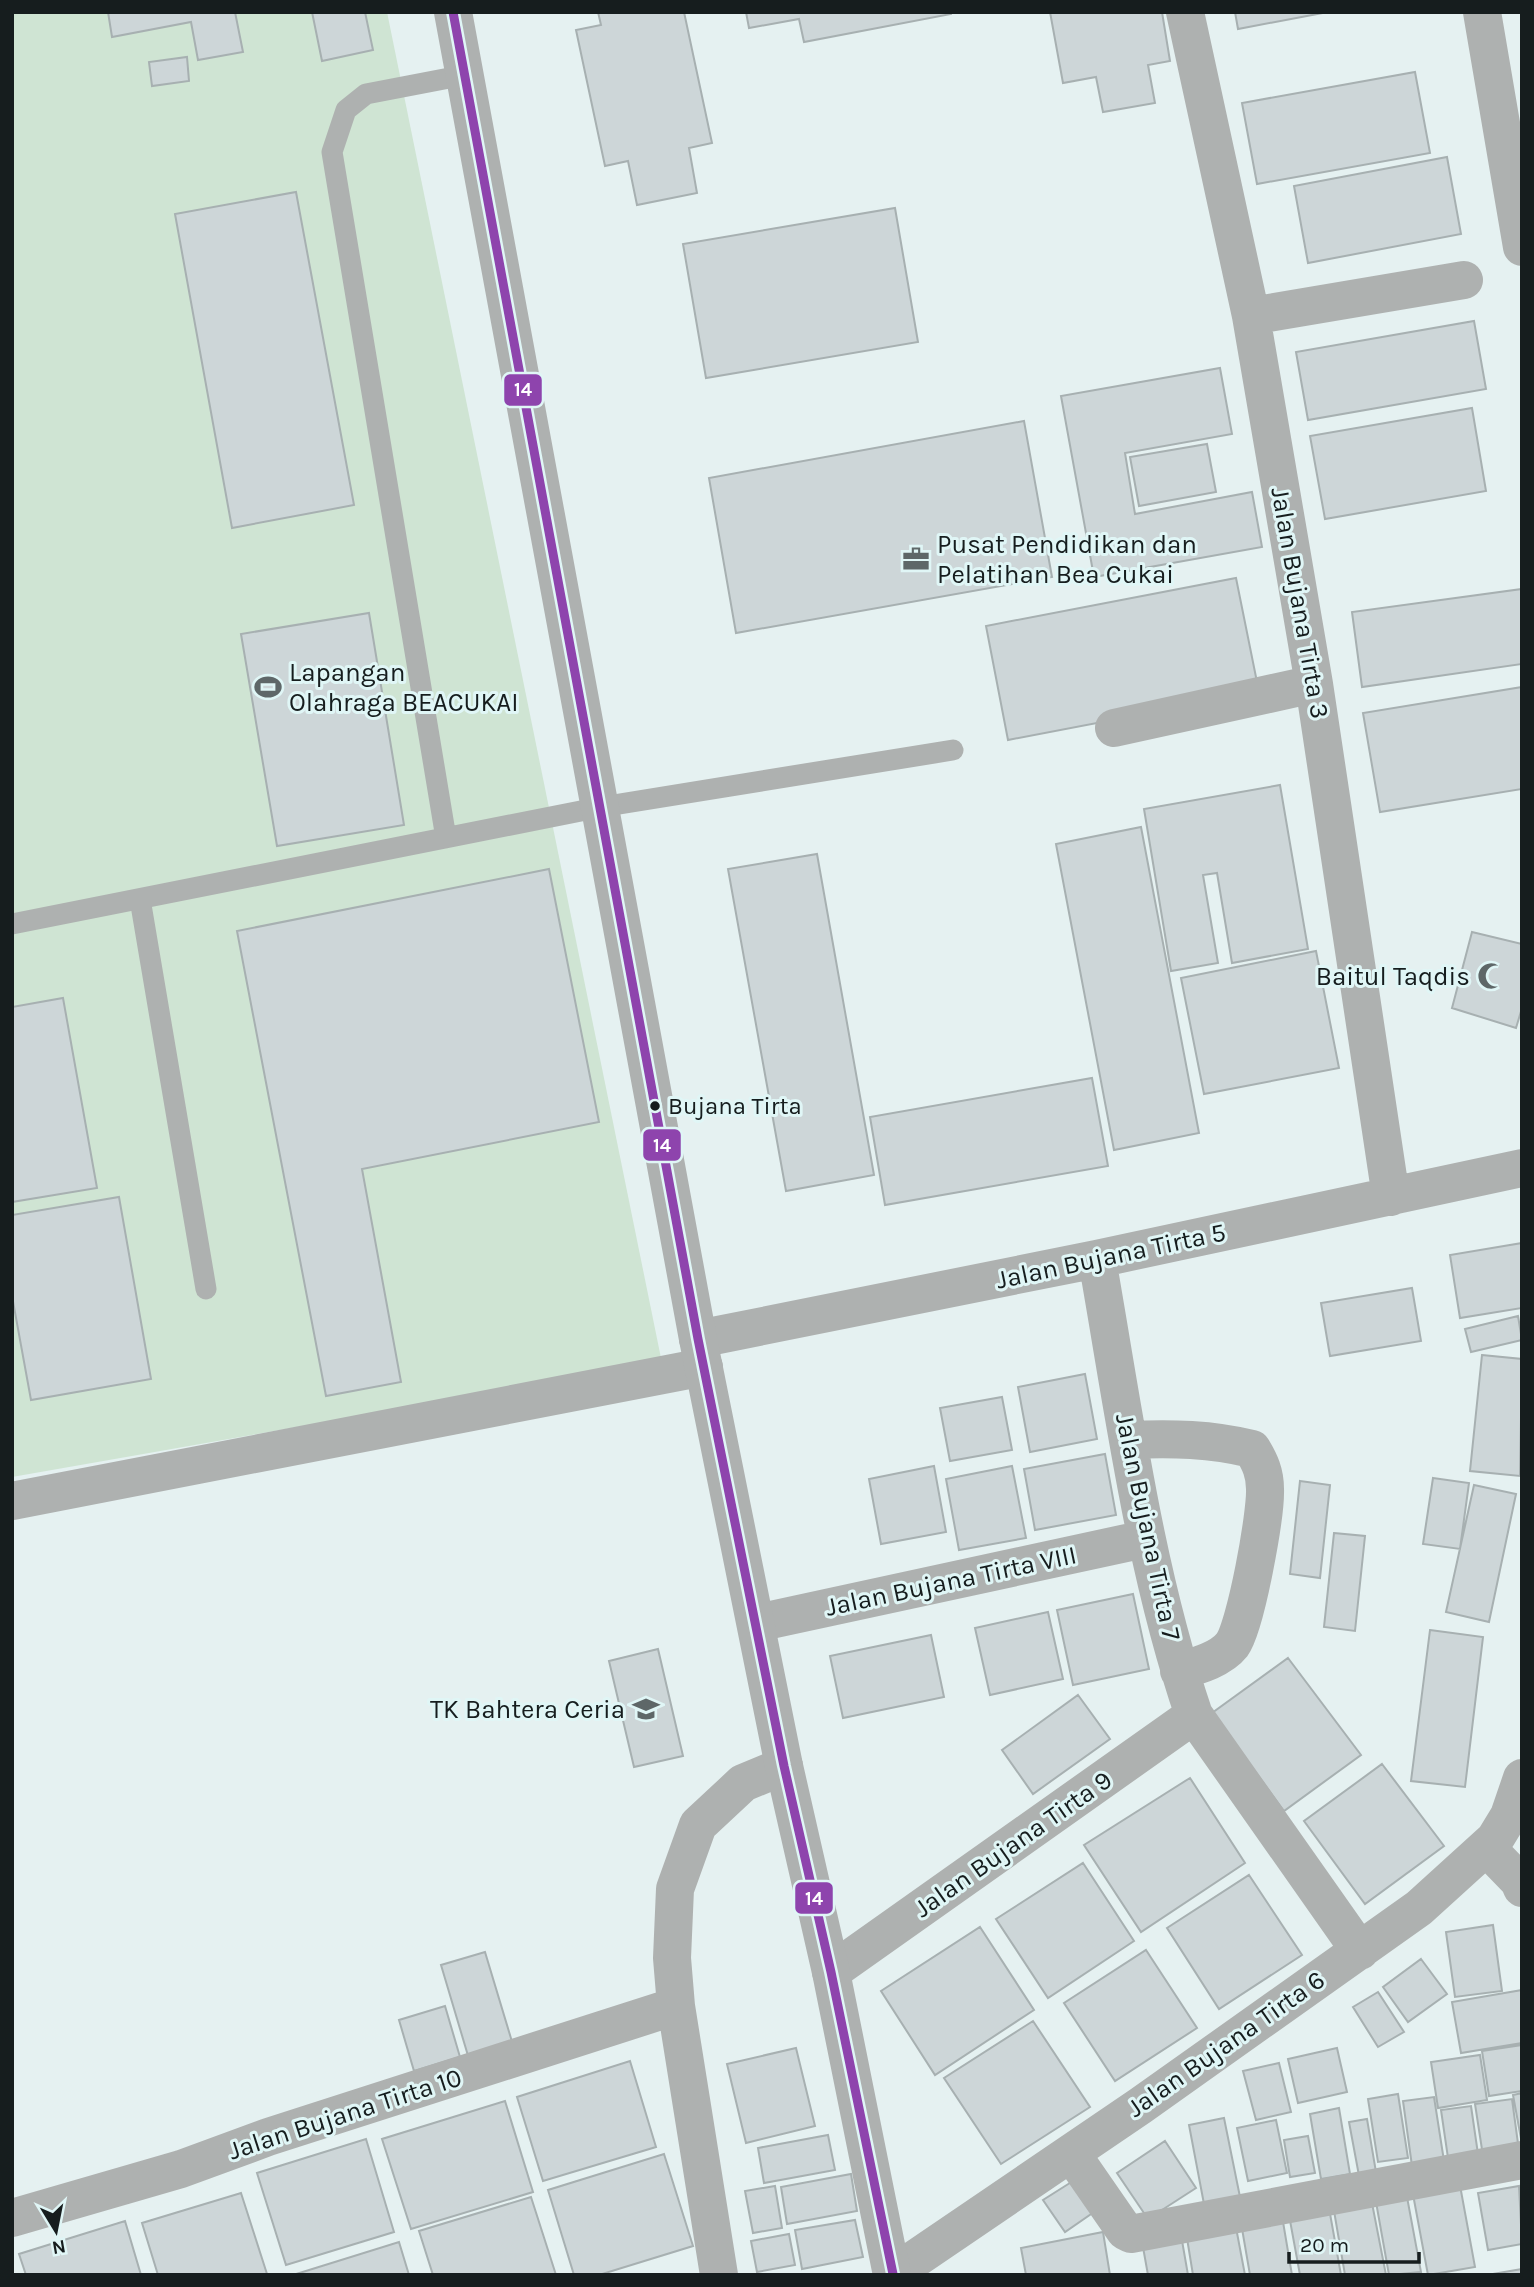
<svg xmlns="http://www.w3.org/2000/svg" width="1534" height="2287" viewBox="0 0 1534 2287" font-family="Karla,sans-serif">
  <rect width="100%" height="100%" fill="#e5f1f1"/>
  <path fill="#cfe4d3" d="M12 12H387L662 1363 12 1477Z"/>
  <path fill="#cdd6d8" stroke="#a7b0b1" stroke-width="2" d="M108 12H235L243 52 198 60 191 22 112 37Z
    M312 12H365L373 50 322 61Z
    M598 12H684L712 143 689 148 697 193 637 205 628 161 605 166 576 30 601 25Z
    M746 12H951V14L804 42 799 19 749 28Z
    M1050 12H1162L1170 61 1148 65 1155 103 1103 112 1096 77 1063 83Z
    M1235 12H1328L1238 29Z
    M187 57 189 81 152 86 149 62Z
    M1415 72 1430 153 1257 184 1242 103Z
    M1447 157 1461 234 1308 263 1294 186Z
    M296 192 354 505 232 528 175 214Z
    M895 208 918 342 706 378 683 244Z
    M1474 321 1486 389 1308 420 1296 352Z
    M1220 368 1232 434 1125 453 1135 514 1252 492 1262 547 1094 577 1061 396Z
    M1472 408 1486 491 1325 519 1310 436Z
    M1024 421 1052 577 736 633 709 478Z
    M1207 444 1216 492 1139 506 1130 457Z
    M1236 578 1259 692 1008 740 986 626Z
    M1522 589V664L1362 687 1352 612Z
    M369 613 404 825 277 846 241 634Z
    M1522 687V789L1380 812 1363 713Z
    M1280 785 1308 949 1232 963 1217 873 1203 875 1218 963 1171 971 1144 809Z
    M1141 827 1199 1133 1114 1150 1056 844Z
    M817 854 874 1175 786 1191 728 869Z
    M549 869 599 1122 362 1169 401 1382 326 1396 237 931Z
    M1472 932 1522 944V1008L1516 1028 1452 1008Z
    M1316 951 1339 1068 1204 1094 1181 978Z
    M63 998 97 1188 12 1202V1007Z
    M1092 1078 1108 1166 885 1205 870 1117Z
    M119 1197 151 1379 31 1400 12 1296V1215Z
    M1522 1243V1308L1460 1318 1450 1255Z
    M1412 1288 1421 1341 1330 1356 1321 1303Z
    M1518 1316 1522 1340 1471 1352 1465 1329Z
    M1482 1355 1522 1359 1520 1476 1470 1471Z
    M1085 1374 1097 1439 1030 1452 1018 1387Z
    M1002 1397 1012 1450 950 1461 940 1408Z
    M1105 1454 1116 1515 1035 1530 1024 1469Z
    M934 1466 946 1532 881 1544 869 1479Z
    M1012 1466 1026 1538 959 1550 946 1479Z
    M1433 1478 1469 1483 1460 1549 1423 1544Z
    M1300 1481 1330 1485 1320 1578 1290 1574Z
    M1474 1485 1516 1494 1489 1622 1446 1612Z
    M1334 1533 1365 1536 1355 1631 1324 1627Z
    M1133 1594 1149 1669 1073 1685 1057 1610Z
    M1048 1612 1063 1679 990 1695 975 1628Z
    M1430 1630 1483 1637 1465 1787 1411 1781Z
    M931 1635 944 1697 843 1718 830 1656Z
    M658 1649 683 1756 634 1767 609 1661Z
    M1288 1658 1361 1755 1284 1811 1212 1713Z
    M1078 1695 1110 1739 1033 1794 1002 1750Z
    M1382 1764 1444 1846 1365 1904 1304 1821Z
    M1190 1778 1245 1863 1141 1932 1084 1845Z
    M1083 1863 1134 1941 1048 1998 996 1919Z
    M1249 1875 1302 1955 1219 2009 1167 1928Z
    M1493 1925 1502 1991 1455 1997 1446 1932Z
    M980 1927 1034 2010 935 2075 881 1991Z
    M1146 1950 1197 2028 1115 2081 1064 2003Z
    M485 1952 513 2045 469 2059 441 1965Z
    M1421 1959 1447 1994 1408 2022 1383 1987Z
    M1522 1990V2043L1461 2053 1452 2002Z
    M1378 1992 1404 2032 1378 2047 1353 2007Z
    M445 2006 460 2057 414 2071 399 2020Z
    M1033 2021 1090 2107 1001 2164 944 2078Z
    M1522 2045V2091L1489 2096 1482 2051Z
    M796 2048 815 2126 746 2143 727 2064Z
    M1337 2048 1347 2092 1298 2103 1288 2059Z
    M1480 2055 1487 2100 1438 2108 1431 2062Z
    M630 2061 656 2147 543 2181 517 2097Z
    M1279 2063 1291 2112 1256 2120 1243 2071Z
    M1522 2093V2144L1513 2095Z
    M1398 2094 1408 2158 1378 2162 1368 2099Z
    M1434 2097 1444 2161 1412 2166 1403 2101Z
    M1512 2099 1519 2151 1483 2156 1475 2104Z
    M505 2101 533 2192 411 2229 382 2139Z
    M1471 2106 1478 2154 1448 2158 1441 2110Z
    M1339 2108 1350 2174 1321 2179 1310 2114Z
    M1224 2118 1240 2197 1204 2204 1189 2125Z
    M1367 2119 1377 2178 1360 2181 1349 2122Z
    M1276 2120 1287 2173 1248 2181 1237 2128Z
    M828 2135 835 2170 764 2183 758 2148Z
    M1308 2136 1315 2173 1290 2177 1284 2140Z
    M366 2139 394 2232 286 2265 257 2173Z
    M1165 2141 1196 2188 1148 2219 1117 2173Z
    M664 2154 693 2246 599 2275H574L548 2190Z
    M851 2174 857 2211 787 2224 781 2187Z
    M1459 2180 1475 2267 1428 2275 1412 2189Z
    M1073 2181 1094 2212 1065 2232 1043 2200Z
    M775 2186 782 2228 753 2233 745 2191Z
    M1519 2186 1522 2244 1488 2250 1478 2193Z
    M241 2193 267 2274 158 2275 142 2223Z
    M531 2197 556 2275H433L419 2231Z
    M1407 2197 1421 2272 1389 2275 1376 2202Z
    M1371 2198 1386 2275H1345L1333 2205Z
    M1329 2208 1341 2275H1300L1289 2215Z
    M1281 2210 1292 2275H1250L1240 2217Z
    M1234 2217 1245 2275H1193L1185 2226Z
    M855 2220 863 2257 802 2269 795 2230Z
    M125 2221 141 2275H26L19 2254Z
    M1180 2229 1188 2275H1148L1141 2236Z
    M1103 2232 1110 2275H1026L1021 2248Z
    M789 2234 795 2265 757 2272 751 2241Z
    M399 2242 409 2275H293Z
    M1522 2269V2275H1487Z"/>
  <g fill="none" stroke-linecap="round" stroke-linejoin="round">
    <path stroke="#aeb1b0" stroke-width="21" d="M446 838 332 152 346 110 366 94 465 75
      M140 899 206 1289
      M12 924 601 807 953 750"/>
    <path stroke="#aeb1b0" stroke-width="38" d="M1185 12 1251 316 1314 684 1391 1197
      M1482 12 1522 247
      M1251 316 1464 280
      M1114 728 1314 684
      M1097 1259C1124 1412 1144 1568 1194 1715L1360 1951
      M698 1339 1097 1259 1522 1168
      M1129 1440C1172 1438 1211 1439 1252 1449 1260 1462 1265 1473 1265 1489 1266 1514 1246 1626 1232 1645 1220 1660 1196 1666 1179 1671
      M12 1501 704 1367
      M757 1623 1145 1539
      M1487 1848 1519 1881 1522 1888
      M831 1972 1194 1715
      M1071 2153 1125 2231 1131 2234 1522 2160
      M12 2218 181 2169 268 2137 676 2006
      M893 2274 1140 2106 1419 1908 1495 1839 1509 1816 1522 1778
      M719 2275 676 2006 672 1958 675 1889 698 1825 743 1783 784 1766"/>
    <path stroke="#aeb1b0" stroke-width="38" d="M453 12 698 1339 784 1766 831 1972 892 2275"/>
    <defs>
      <path id="bus-1" d="M453 12 698 1339 784 1766 831 1972 893 2274"/>
    </defs>
    <use href="#bus-1" stroke="#e0f6f6" stroke-width="14"/>
    <use href="#bus-1" stroke="#8e44ad" stroke-width="9"/>
  </g>
  <defs>
    <symbol id="office-bare" viewBox="-9 -9 18 18"><path d="M-6-3h4V-5.5h4V-3h4V5H-6ZM-1-4.5V-3h2v-1.5ZM-6 0V1H6V0Z" fill="#5e6768" stroke="#e0f6f6" stroke-width="2.5" paint-order="stroke"/></symbol>
    <symbol id="stadium-bare" viewBox="-9 -9 18 18"><path d="M0-5a6.5 5 0 1 0 0 10a6.5 5 0 1 0 0-10ZM-3.5-1.8h7v3.6h-7Z" fill="#5e6768" stroke="#e0f6f6" stroke-width="2.5" paint-order="stroke"/></symbol>
    <symbol id="mosque-bare" viewBox="-9 -9 18 18"><path d="M3.5-4.9A6 6 0 1 0 3.5 4.9A5 5 0 1 1 3.5-4.9Z" fill="#5e6768" stroke="#e0f6f6" stroke-width="2.5" paint-order="stroke"/></symbol>
    <symbol id="school-bare" viewBox="-9 -9 18 18"><path d="M0-5L7-2L0 1L-7-2ZM-4 1L0 2.5L4 1V4Q0 6-4 4Z" fill="#5e6768" stroke="#e0f6f6" stroke-width="2.5" paint-order="stroke"/></symbol>
  </defs>
  <g fill-rule="evenodd">
    <use href="#office-bare" x="897" y="540" width="38" height="38"/>
    <use href="#stadium-bare" x="249" y="668" width="38" height="38"/>
    <use href="#mosque-bare" x="1472" y="957" width="38" height="38"/>
    <use href="#school-bare" x="627" y="1690" width="38" height="38"/>
  </g>
  <circle fill="#161d1e" stroke="#e0f6f6" stroke-width="2.5" cx="655" cy="1106" r="6"/>
  <g text-anchor="middle" dominant-baseline="central" stroke-width="6" stroke-linejoin="round" paint-order="stroke">
    <g font-size="24" fill="#161d1e" stroke="#e0f6f6" text-anchor="start">
      <text x="668" y="1106">Bujana Tirta</text>
    </g>
    <g font-size="26" fill="#161d1e" stroke="#e0f6f6" text-anchor="start">
      <text x="937" y="544">Pusat Pendidikan dan<tspan x="937" dy="30">Pelatihan Bea Cukai</tspan></text>
      <text x="289" y="672">Lapangan<tspan x="289" dy="30">Olahraga BEACUKAI</tspan></text>
      <text x="1470" y="976" text-anchor="end">Baitul Taqdis</text>
      <text x="625" y="1709" text-anchor="end">TK Bahtera Ceria</text>
    </g>
    <g font-size="26" fill="#161d1e" stroke="#e0f6f6">
      <text transform="translate(1300 603) rotate(80)">Jalan Bujana Tirta 3</text>
      <text transform="translate(1111 1256) rotate(-12)">Jalan Bujana Tirta 5</text>
      <text transform="translate(1148 1527) rotate(78)">Jalan Bujana Tirta 7</text>
      <text transform="translate(951 1581) rotate(-12)">Jalan Bujana Tirta VIII</text>
      <text transform="translate(1013 1844) rotate(-35)">Jalan Bujana Tirta 9</text>
      <text transform="translate(1226 2044) rotate(-35)">Jalan Bujana Tirta 6</text>
      <text transform="translate(345 2114) rotate(-18)">Jalan Bujana Tirta 10</text>
    </g>
  </g>
  <g stroke="#e0f6f6" stroke-width="2.5">
    <rect x="503" y="373" width="40" height="34" rx="7" fill="#8e44ad"/>
    <rect x="642" y="1128" width="40" height="34" rx="7" fill="#8e44ad"/>
    <rect x="794" y="1881" width="40" height="34" rx="7" fill="#8e44ad"/>
  </g>
  <g font-size="19" text-anchor="middle" font-weight="bold" fill="#fff">
    <text x="523" y="396">14</text>
    <text x="662" y="1152">14</text>
    <text x="814" y="1905">14</text>
  </g>
  <rect width="1534" height="2287" fill="none" stroke="#161d1e" stroke-width="28"/>
  <g transform="translate(56 2231) rotate(170)" stroke="#e0f6f6" stroke-width="5" paint-order="stroke">
  <path d="M0-5L12 26L0 18L-12 26Z" fill="#161d1e"/>
  <text y="-10" font-size="19" font-weight="bold" text-anchor="middle" fill="#161d1e">N</text>
  </g>
  <path d="M1289 2252v10h130v-10" fill="none" stroke="#161d1e" stroke-width="3.5"/>
  <text x="1300" y="2252" font-size="21" fill="#161d1e" stroke="#e0f6f6" stroke-width="5" paint-order="stroke">20 m</text>
</svg>
